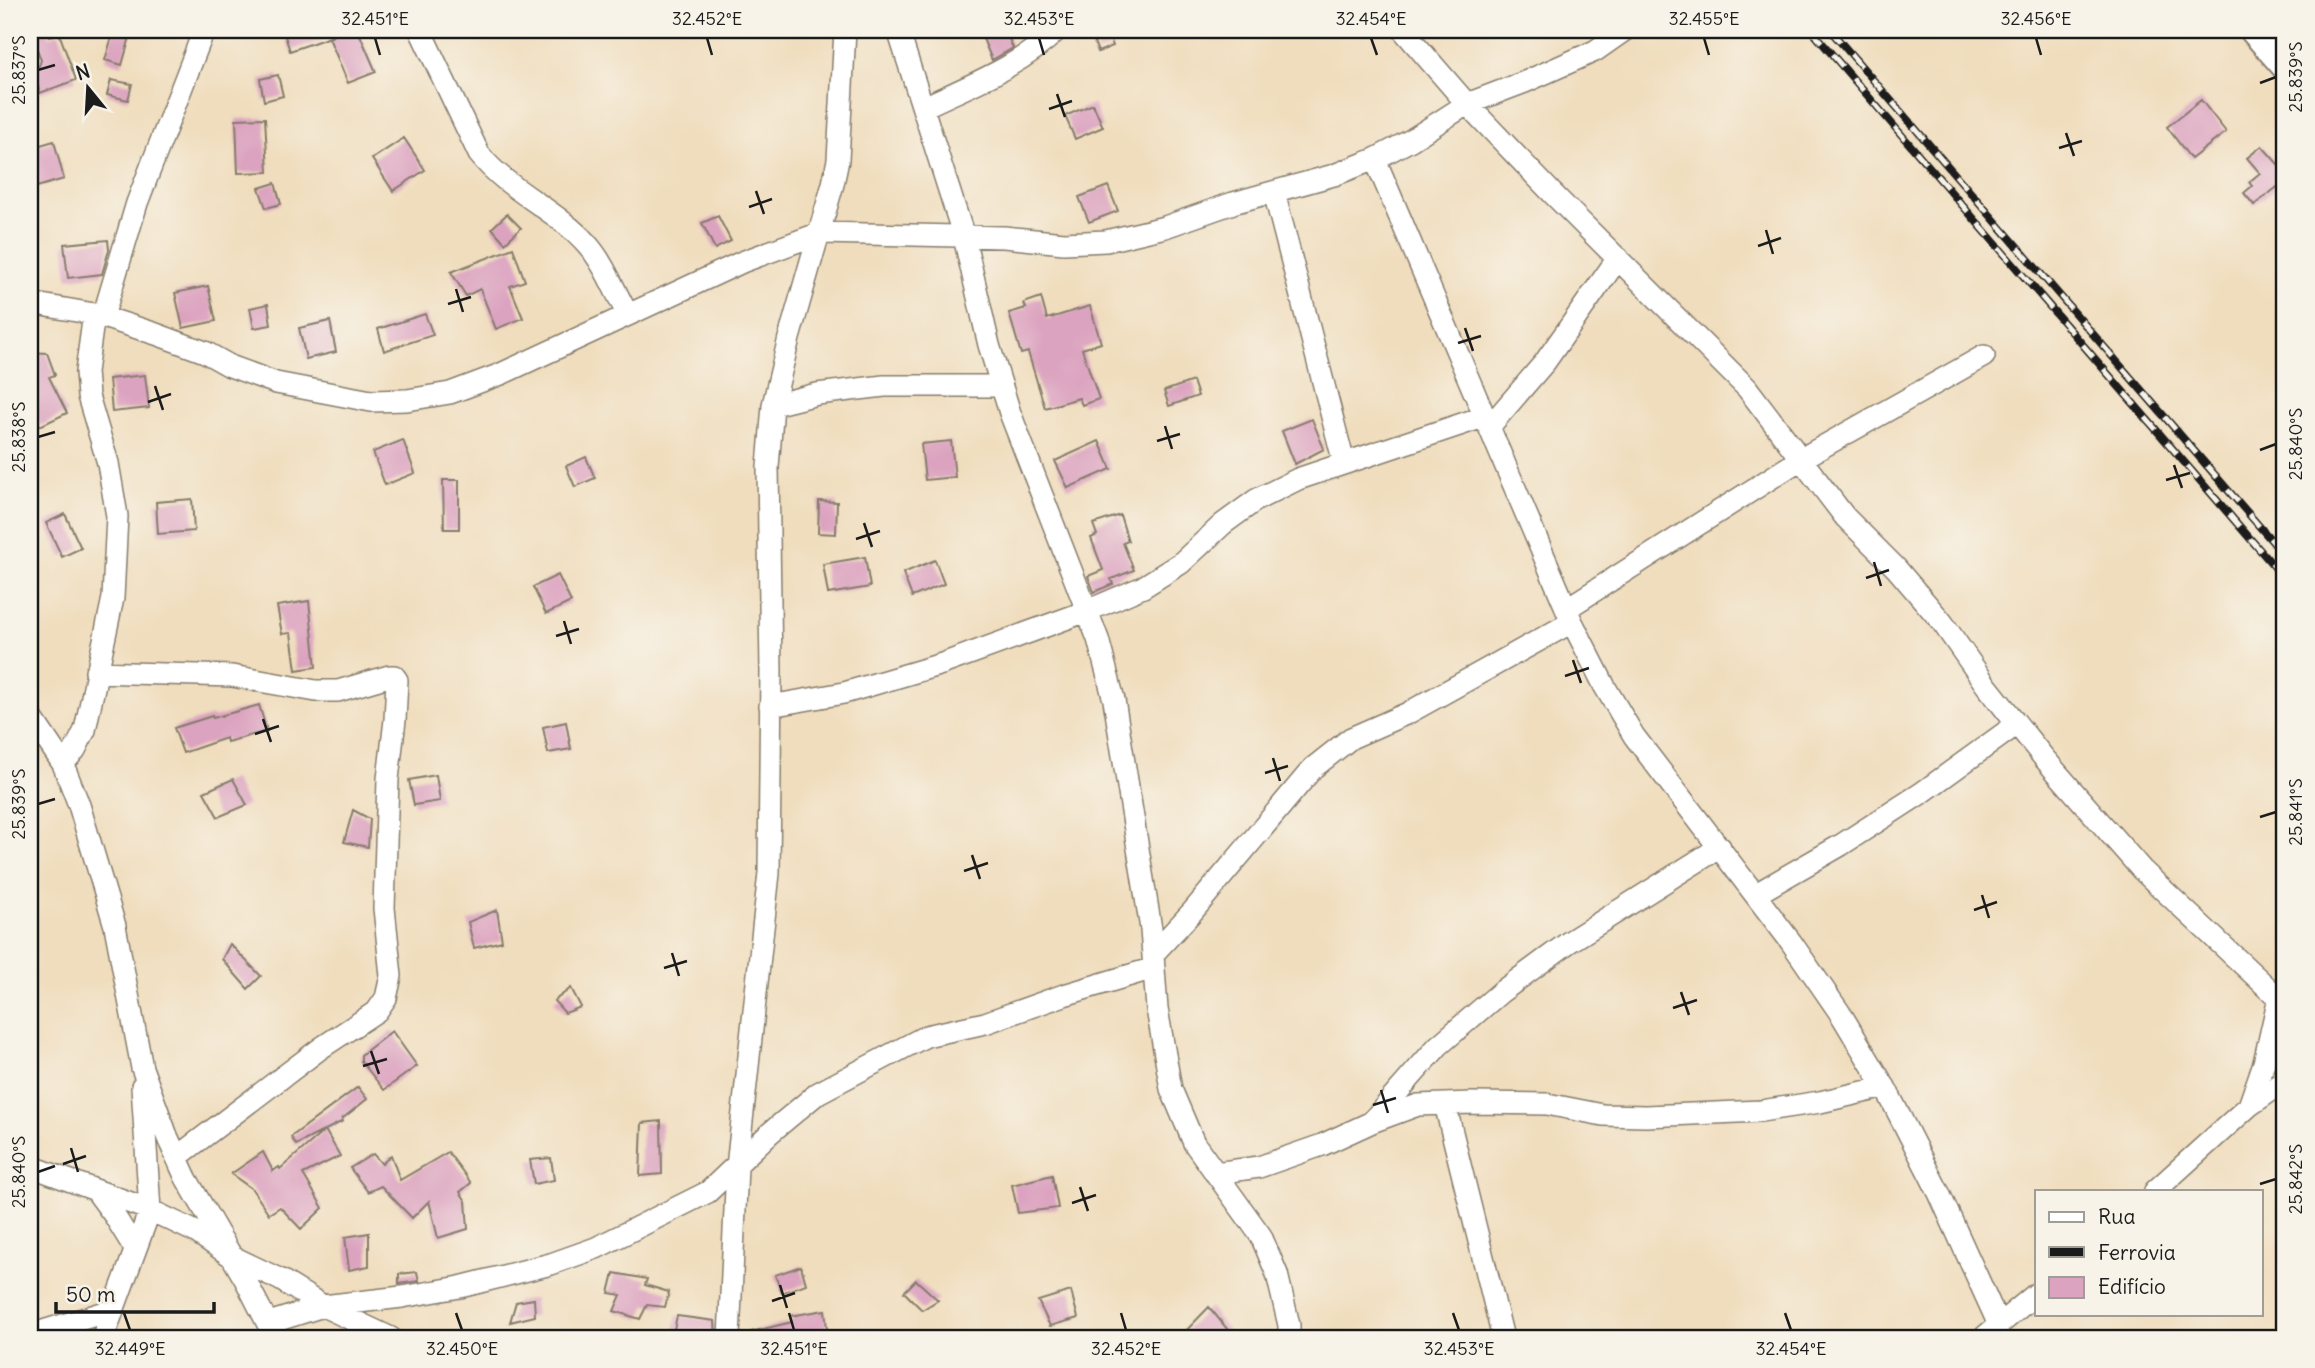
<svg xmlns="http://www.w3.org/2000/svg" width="2315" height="1368" viewBox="0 0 2315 1368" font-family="Delius,sans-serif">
  <rect width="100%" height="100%" fill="#f7f3e8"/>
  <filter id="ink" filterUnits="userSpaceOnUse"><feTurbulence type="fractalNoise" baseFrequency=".0143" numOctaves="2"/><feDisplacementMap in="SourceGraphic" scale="14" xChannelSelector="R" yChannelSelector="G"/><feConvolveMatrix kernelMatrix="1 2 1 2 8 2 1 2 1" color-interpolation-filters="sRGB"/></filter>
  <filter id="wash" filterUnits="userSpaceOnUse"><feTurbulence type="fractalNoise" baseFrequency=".00686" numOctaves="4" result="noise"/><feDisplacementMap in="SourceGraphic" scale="28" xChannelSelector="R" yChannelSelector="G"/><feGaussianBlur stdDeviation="1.57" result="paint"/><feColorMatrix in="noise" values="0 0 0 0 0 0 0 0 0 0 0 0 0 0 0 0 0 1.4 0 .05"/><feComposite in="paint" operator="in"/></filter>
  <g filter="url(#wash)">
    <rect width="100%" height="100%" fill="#f0ddbd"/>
    <g id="blocks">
      <path fill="#dca3c0" d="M30 30H47L49 37 59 33 76 80 40 93 35 78 41 60Z
        M114 30H132L122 65 105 60Z
        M283 30H343L344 32 358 30 376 72 348 83 329 38 333 36 290 51Z
        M991 30H1005L1013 48 992 60 981 34Z
        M1089 30H1107L1113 46 1098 52Z
        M278 75 283 96 264 101 260 79Z
        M111 80 132 84 128 100 107 95Z
        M2201 100 2226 132 2191 159 2167 127Z
        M1093 104 1103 127 1075 139 1065 116Z
        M265 118 268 172 238 173 236 119Z
        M404 138 425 170 393 191 372 159Z
        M54 141 64 179 30 189V148Z
        M2262 146 2285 172V181L2254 205 2244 193 2252 186 2249 182 2260 173 2247 158Z
        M275 183 281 204 266 208 259 188Z
        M1108 186 1118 211 1089 222 1079 197Z
        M507 214 521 228 505 243 492 228Z
        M718 216 731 241 715 249 702 223Z
        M108 240 109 250 102 274 68 278 64 244Z
        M513 248 525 281 510 286 523 318 496 329 480 289 466 296 451 272Z
        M208 286 216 321 183 328 175 293Z
        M1041 297 1047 319 1090 306 1101 343 1082 349 1099 399 1082 405 1079 398 1045 408 1028 352 1021 354 1009 313 1026 308 1024 303Z
        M268 304 271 325 254 328 250 308Z
        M425 314 433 335 384 351 378 329Z
        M330 321 336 352 306 359 299 328Z
        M30 352 47 353 55 375 49 377 67 413 40 426 30 405Z
        M145 375 149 408 112 412 109 379Z
        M1193 381 1198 396 1169 406 1164 391Z
        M1312 419 1324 449 1295 464 1282 431Z
        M403 440 415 473 385 485 373 452Z
        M951 441 955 477 925 480 921 444Z
        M1099 441 1111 469 1068 488 1055 461Z
        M586 457 595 478 575 487 566 466Z
        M443 480H459V529H444Z
        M192 499 194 531 158 534 156 502Z
        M819 501 837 502 836 534 818 533Z
        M65 514 81 548 62 557 46 523Z
        M1120 515 1128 541 1123 543 1134 570 1111 579 1113 584 1094 592 1088 576 1103 570 1091 538 1097 535 1093 524Z
        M865 557 870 587 828 594 823 564Z
        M935 560 944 584 912 597 903 573Z
        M558 575 571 602 546 614 533 587Z
        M309 601 316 667 296 670 291 633 282 634 277 606Z
        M259 705 267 731 227 742 226 738 183 753 174 728 212 716 213 718Z
        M566 722 571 749 548 753 543 727Z
        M436 775 440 801 414 805 409 780Z
        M233 779 247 805 218 817 204 792Z
        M353 810 370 819 368 847 344 842Z
        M497 910 502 941 474 948 468 922Z
        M230 944 261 976 248 989 222 959Z
        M571 988 581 1007 565 1013 554 1001Z
        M392 1031 417 1066 384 1090 361 1061V1055Z
        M358 1087 367 1099 342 1119 343 1121 296 1145 291 1137Z
        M661 1121 662 1174 640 1176 642 1123Z
        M325 1130 340 1156 303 1174 323 1208 301 1229 280 1207 269 1214 252 1189 231 1174 263 1152 273 1171 279 1167 280 1169Z
        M448 1152 471 1183 460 1192 466 1201 468 1229 438 1238 429 1201 412 1218 381 1186 368 1192 350 1168 373 1154 382 1164 391 1155 400 1180Z
        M551 1158 554 1180 534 1184 530 1160Z
        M1052 1175 1058 1208 1018 1213 1012 1185Z
        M369 1233V1266L349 1270 345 1237Z
        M801 1266 806 1284 782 1293 775 1275Z
        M417 1272 419 1281 399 1284V1274Z
        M614 1273 647 1279 645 1285 669 1292 665 1307 647 1305 640 1319 614 1311 621 1295 609 1293Z
        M916 1280 938 1300 922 1310 904 1292Z
        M1071 1291 1078 1318 1050 1326 1038 1301Z
        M534 1299 535 1316 510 1322 516 1302Z
        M1209 1307 1228 1330 1220 1338H1179Z
        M825 1310 828 1338H752L751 1332 792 1322 790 1316Z
        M677 1316 715 1321 716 1338H672Z"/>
    </g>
  </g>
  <g filter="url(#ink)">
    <use href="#blocks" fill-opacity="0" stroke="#867c6c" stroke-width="2"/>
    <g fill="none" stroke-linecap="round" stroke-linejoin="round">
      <defs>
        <path id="minor" d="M420 30 479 154C507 190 557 210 587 244 605 264 615 292 628 315
          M898 30 964 237 989 345 1010 413 1098 639 1114 700 1151 929 1157 1009 1171 1089 1194 1143 1261 1236 1277 1274 1289 1325V1338
          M1403 30 1467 104 1553 194 1747 388 1845 517 1896 568 1942 622 1986 685 2044 758 2142 870 2285 1004
          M924 107C970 85 1021 66 1057 30
          M1375 159 1572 622 1605 687 1634 736 1791 942 1842 1016 1887 1091 1939 1193 1999 1325
          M1274 192 1344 463
          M30 303 94 314 156 334 205 352 230 366 276 383 371 401 407 400 450 393 501 374 742 262 820 233 1004 237 1064 243 1106 241 1165 227 1233 203 1334 175 1375 159 1411 140 1467 104 1525 82 1595 51 1625 30
          M103 317 137 203 204 30
          M773 405 817 394 884 386H1002
          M1490 426 1545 362 1618 258
          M1566 609 1801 459 1984 356
          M96 672 232 676 316 691H338L389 676H394L397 680 395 720 388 779 384 908 391 976 386 998 377 1011 321 1048 177 1157
          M770 706 844 693 942 664 1087 611 1143 587 1181 563 1223 524 1256 500 1298 479 1486 416
          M30 715 63 764 79 805 115 926 142 1068 167 1136 186 1178 246 1281 275 1338
          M63 764 75 750 85 730 113 598 117 516 108 463 88 396 86 372 94 314
          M1756 894 1841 845 1923 792 2017 724
          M1153 954 1193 911 1313 768 1351 738 1408 713 1572 622
          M1445 1104 1503 1338
          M2249 1106 2264 1063 2279 997
          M1374 1119 1438 1046 1501 992 1569 942 1720 847
          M30 1166 150 1210 196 1232 231 1256 281 1280 323 1306 391 1338
          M1215 1173 1259 1167 1322 1145 1372 1122 1418 1105 1472 1103 1547 1104 1603 1115 1646 1116 1761 1111 1820 1102 1885 1087
          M2155 1191 2249 1106 2285 1081
          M97 1192 114 1215 135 1249
          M269 1323 323 1306 402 1297 460 1287 551 1264 596 1248 708 1192 770 1133 818 1093 926 1036 985 1023 1064 995 1154 968
          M30 1335 112 1310
          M103 1338 150 1210 142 1086
          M729 1338 737 1167 769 873 771 671 768 467 773 405 789 338 833 184 838 160 845 30
          M1983 1338 2037 1293"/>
        <path id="tertiary" d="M2254 30 2285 65"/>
      </defs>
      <use href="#minor" stroke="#867c6c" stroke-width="24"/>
      <use href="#tertiary" stroke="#867c6c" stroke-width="32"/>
      <use href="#minor" stroke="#fff" stroke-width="21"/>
      <use href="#tertiary" stroke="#fff" stroke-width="28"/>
      <defs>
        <path id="rail" d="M1811 30 2285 579
          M1830 30 2285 556"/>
      </defs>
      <use href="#rail" stroke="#1c1c1c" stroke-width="8"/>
      <use href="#rail" stroke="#f7f3e8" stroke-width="5" stroke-dasharray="16" stroke-linecap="butt"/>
    </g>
  </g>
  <path fill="none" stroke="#1c1c1c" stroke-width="2.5" d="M375 38 380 55M707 38 712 55M1039 38 1044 55M1371 38 1377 55M1704 38 1709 55M2036 38 2041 55M38 70 55 65M2260 83 2276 77M1057 94 1065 117M1049 109 1072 101M2066 133 2074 156M2059 148 2082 141M756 191 764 214M749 207 772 199M1766 230 1773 254M1758 246 1781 238M456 289 463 312M448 304 471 297M1465 328 1473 351M1458 343 1481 336M155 386 163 410M148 402 171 394M1165 426 1172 449M38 437 55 432M1157 441 1180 434M2260 450 2276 444M2174 465 2182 488M2166 480 2190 473M864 523 872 547M856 539 880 531M1874 562 1881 586M1866 578 1889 570M564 621 571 644M556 636 579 629M1573 660 1581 683M1565 676 1589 668M263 719 271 742M255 734 279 726M1273 758 1280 781M1265 773 1288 766M38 804 55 799M2260 817 2276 812M972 855 980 879M964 871 988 863M1982 895 1989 918M1974 910 1997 902M672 953 679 976M664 968 687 961M1681 992 1689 1015M1673 1008 1697 1000M371 1051 379 1074M363 1066 387 1059M1381 1090 1388 1113M1373 1105 1396 1098M71 1148 78 1172M63 1164 86 1156M38 1172 55 1166M2260 1184 2276 1179M1080 1187 1088 1211M1072 1203 1096 1195M780 1285 787 1308M772 1301 795 1293M124 1313 130 1330M456 1313 462 1330M789 1313 794 1330M1121 1313 1126 1330M1453 1313 1459 1330M1785 1313 1791 1330"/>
  <rect width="2315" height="1368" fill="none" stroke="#f7f3e8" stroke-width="77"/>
  <rect x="2035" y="1190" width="228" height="126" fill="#f7f3e8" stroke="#9f9d96" stroke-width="2"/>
  <rect x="2049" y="1212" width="35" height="10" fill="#ffffff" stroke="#9f9d96" stroke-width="2"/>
  <text x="2098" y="1224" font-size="21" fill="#1c1c1c">Rua</text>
  <rect x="2049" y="1247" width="35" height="10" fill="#1c1c1c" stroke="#9f9d96" stroke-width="2"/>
  <text x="2098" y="1260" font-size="21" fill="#1c1c1c">Ferrovia</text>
  <rect x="2049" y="1277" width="35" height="21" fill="#dca3c0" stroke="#9f9d96" stroke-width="2"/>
  <text x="2098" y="1294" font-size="21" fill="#1c1c1c">Edifício</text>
  <g transform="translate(88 88) rotate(342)" stroke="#f7f3e8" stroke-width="5" paint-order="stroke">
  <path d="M0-5L12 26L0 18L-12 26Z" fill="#1c1c1c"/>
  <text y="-10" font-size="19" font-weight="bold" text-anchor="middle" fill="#1c1c1c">N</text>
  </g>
  <path d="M56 1302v10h158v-10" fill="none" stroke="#1c1c1c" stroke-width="3.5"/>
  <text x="66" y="1302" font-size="21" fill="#1c1c1c" stroke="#f7f3e8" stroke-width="5" paint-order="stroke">50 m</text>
  <rect x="38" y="38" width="2238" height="1292" fill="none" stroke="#1c1c1c" stroke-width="2.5"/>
  <g font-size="18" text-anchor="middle" fill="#1c1c1c">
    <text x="375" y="25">32.451°E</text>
    <text x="707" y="25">32.452°E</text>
    <text x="1039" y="25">32.453°E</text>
    <text x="1371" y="25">32.454°E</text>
    <text x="1704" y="25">32.455°E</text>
    <text x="2036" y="25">32.456°E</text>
    <text transform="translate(19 70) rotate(-90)" y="6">25.837°S</text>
    <text transform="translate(2296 77) rotate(-90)" y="6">25.839°S</text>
    <text transform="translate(19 437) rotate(-90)" y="6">25.838°S</text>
    <text transform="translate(2296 444) rotate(-90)" y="6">25.840°S</text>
    <text transform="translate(19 804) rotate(-90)" y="6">25.839°S</text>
    <text transform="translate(2296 812) rotate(-90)" y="6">25.841°S</text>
    <text transform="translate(19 1172) rotate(-90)" y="6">25.840°S</text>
    <text transform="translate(2296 1179) rotate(-90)" y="6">25.842°S</text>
    <text x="130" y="1355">32.449°E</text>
    <text x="462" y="1355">32.450°E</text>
    <text x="794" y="1355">32.451°E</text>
    <text x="1126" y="1355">32.452°E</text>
    <text x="1459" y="1355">32.453°E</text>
    <text x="1791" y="1355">32.454°E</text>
  </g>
</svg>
